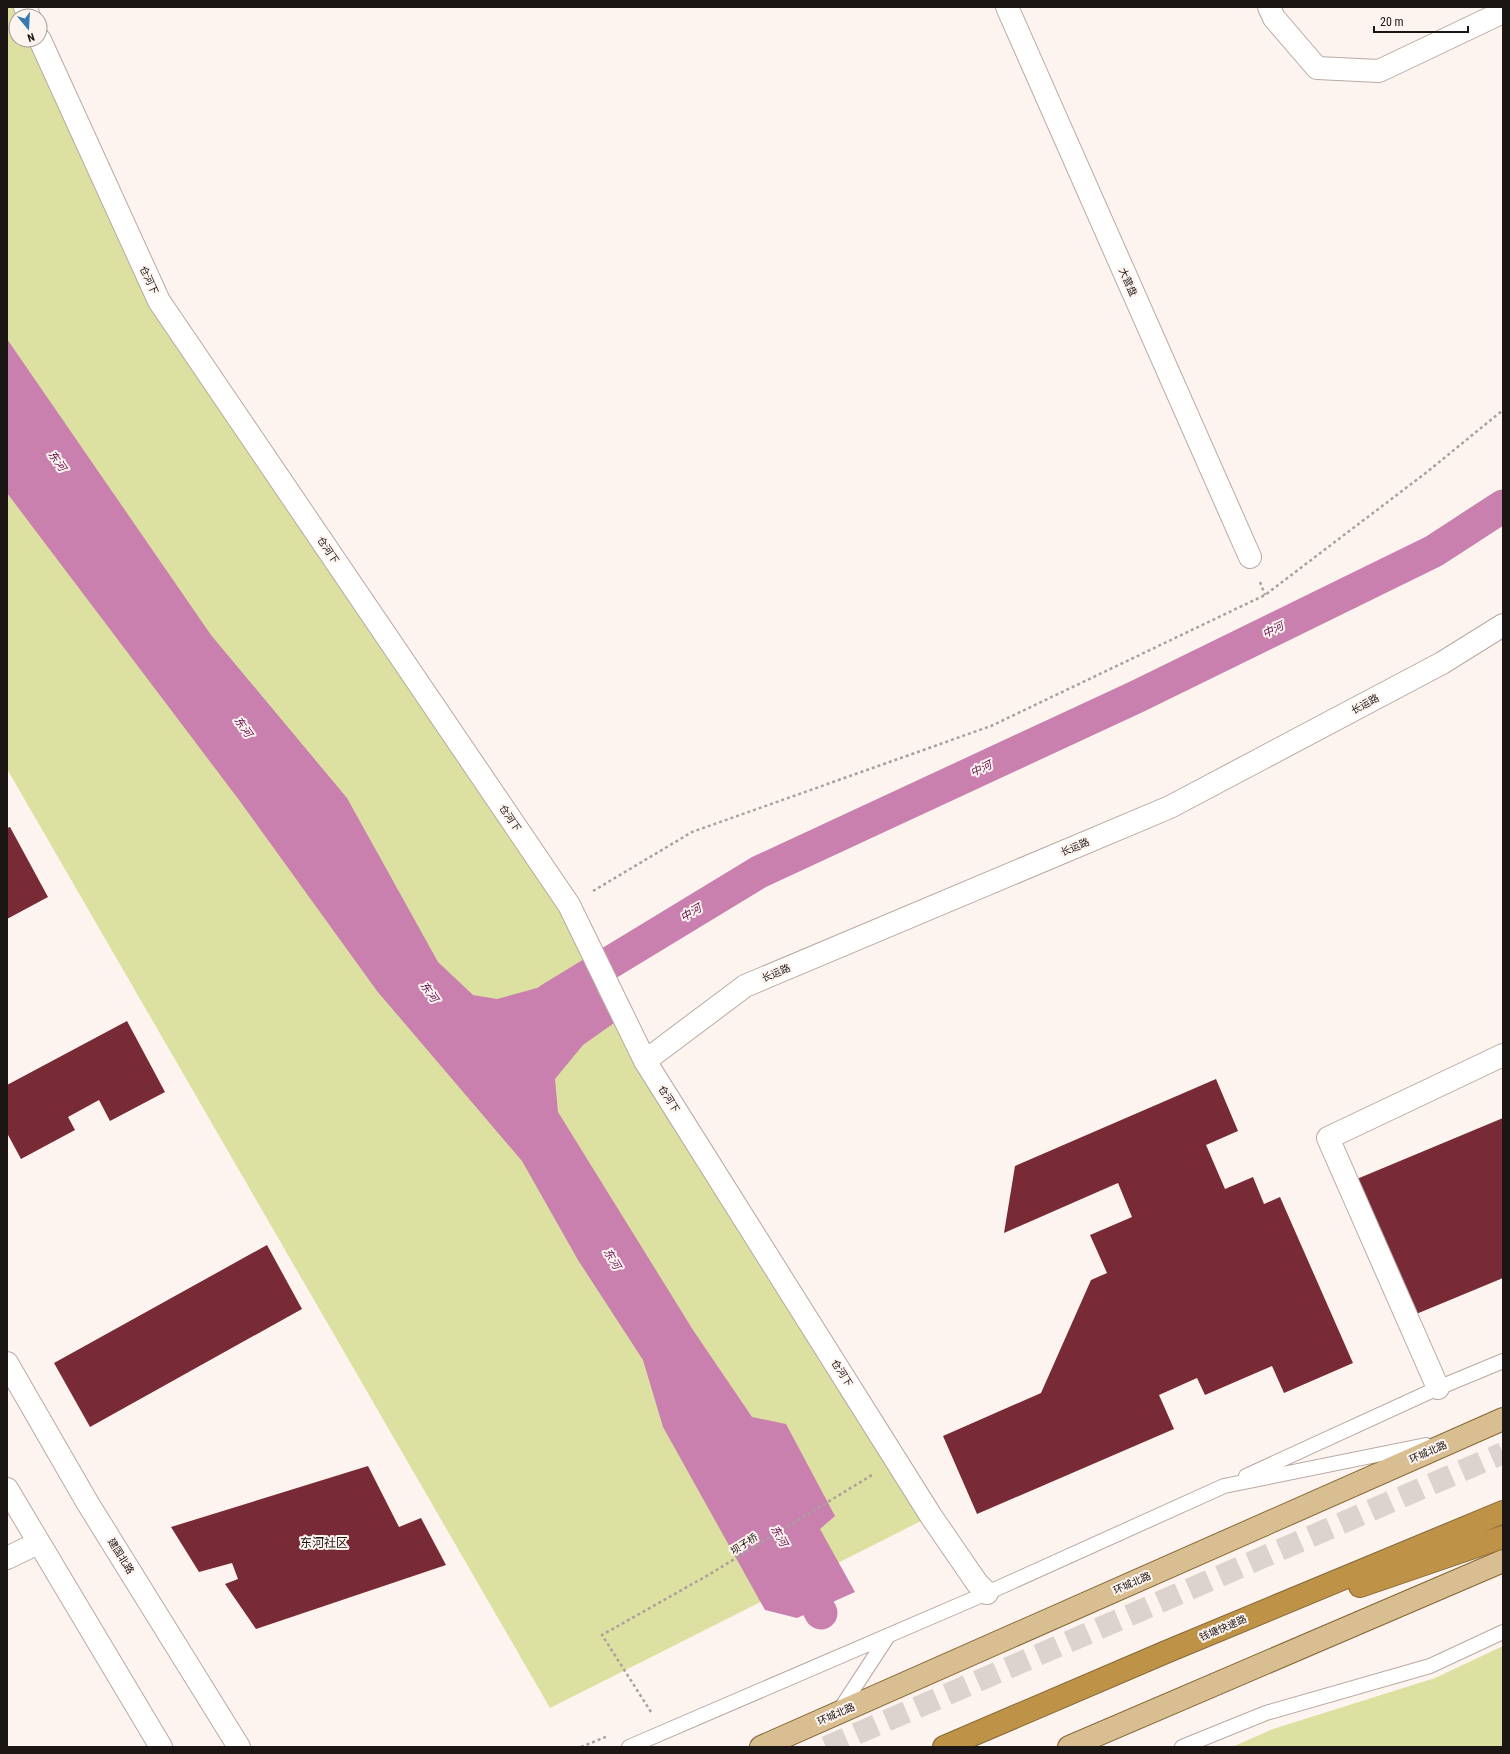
<svg xmlns="http://www.w3.org/2000/svg" width="1510" height="1754" viewBox="0 0 1510 1754" font-family="'Roboto Condensed','Noto Sans SC',sans-serif">
  <rect width="100%" height="100%" fill="#fef4ef"/>
  <path fill="#dce0a0" d="M7 7H25L29 16H16V40H40L159 301 569 905 645 1061 931 1516 550 1708 7 769Z
    M1503 1646V1747H1232L1273 1729 1435 1678Z"/>
  <path fill="#c980af" d="M7 339 211 635 347 798 438 962 473 995 497 999 544 986 584 965 614 1023 583 1045 555 1079 558 1112 693 1330 752 1417 786 1424 835 1516 820 1529 855 1592 797 1618 765 1610 663 1427 643 1360 578 1260 522 1161 377 991 239 800 7 493Z"/>
  <g fill="none" stroke-linecap="round" stroke-linejoin="round">
    <path stroke="#c980af" stroke-width="33" d="M550 999 759 872 1136 697 1434 551 1503 506
      M797 1569 821 1613"/>
  </g>
  <path fill="#782b37" d="M10 827 48 897 7 919V828Z
    M127 1021 165 1092 110 1121 99 1100 68 1117 75 1130 21 1159 7 1133V1085Z
    M1216 1079 1238 1131 1206 1145 1225 1189 1253 1177 1264 1204 1280 1197 1353 1363 1284 1393 1272 1366 1205 1395 1197 1378 1159 1395 1174 1429 977 1514 943 1436 1041 1393 1091 1280 1107 1273 1090 1235 1132 1217 1118 1183 1004 1233 1015 1166Z
    M1503 1118V1278L1409 1317 1352 1181Z
    M267 1245 302 1309 90 1427 54 1363Z
    M368 1466 399 1527 421 1518 446 1565 256 1629 225 1584 238 1579 232 1563 199 1572 171 1527Z"/>
  <g fill="none" stroke-linecap="round" stroke-linejoin="round">
    <path stroke="#dcd3ce" stroke-width="22" stroke-dasharray="22 11" stroke-linecap="butt" d="M826 1747 1503 1453"/>
    <defs>
      <path id="lane" d="M1246 1476 1438 1388 1503 1361
        M839 1711 888 1636
        M629 1747 987 1593 1224 1486 1426 1445
        M1182 1747 1266 1713 1430 1666 1503 1632"/>
      <path id="street" d="M1269 7 1274 18 1317 68 1379 71 1503 12
        M1438 1388 1328 1138 1503 1055
        M7 1558 38 1543"/>
      <path id="secondary" d="M25 7 29 16
        M1007 7 1250 557
        M40 40 159 301 569 905 645 1061 931 1516 977 1583 987 1593
        M645 1061 745 986 1170 807 1442 663 1503 625
        M7 1363 87 1502 239 1747
        M7 1489 161 1747"/>
      <path id="primary" d="M761 1747 1503 1419
        M1069 1747 1503 1561"/>
      <path id="highway" d="M1360 1586 1503 1537
        M944 1747 1166 1652 1503 1512"/>
    </defs>
    <use href="#lane" stroke="#b9a9a2" stroke-width="16"/>
    <use href="#street" stroke="#b9a9a2" stroke-width="24"/>
    <use href="#secondary" stroke="#b9a9a2" stroke-width="24"/>
    <use href="#primary" stroke="#856735" stroke-width="24"/>
    <use href="#highway" stroke="#856735" stroke-width="24"/>
    <path stroke="#aaa19d" stroke-width="2.5" stroke-dasharray="3 3" stroke-linecap="butt" d="M1260 582 1265 595
      M593 891 692 832 991 726 1265 595 1427 472 1503 410
      M651 1712 602 1635 710 1574 872 1475
      M581 1747 608 1736"/>
    <use href="#lane" stroke="#fff" stroke-width="14"/>
    <use href="#street" stroke="#fff" stroke-width="22"/>
    <use href="#secondary" stroke="#fff" stroke-width="22"/>
    <use href="#primary" stroke="#d8be91" stroke-width="22"/>
    <use href="#highway" stroke="#be9348" stroke-width="22"/>
  </g>
  <g text-anchor="middle" dominant-baseline="central" stroke-width="4" stroke-linejoin="round" paint-order="stroke">
    <g font-size="10" fill="#1b1513" stroke="#fef4ef">
      <text transform="translate(149 280) rotate(65)">仓河下</text>
      <text transform="translate(1128 282) rotate(66)">大营盘</text>
      <text transform="translate(328 550) rotate(56)">仓河下</text>
      <text transform="translate(1365 704) rotate(-28)">长运路</text>
      <text transform="translate(510 818) rotate(56)">仓河下</text>
      <text transform="translate(1075 847) rotate(-23)">长运路</text>
      <text transform="translate(776 973) rotate(-23)">长运路</text>
      <text transform="translate(669 1099) rotate(58)">仓河下</text>
      <text transform="translate(842 1373) rotate(58)">仓河下</text>
      <text transform="translate(1428 1452) rotate(-24)">环城北路</text>
      <text transform="translate(744 1544) rotate(-32)">坝子桥</text>
      <text transform="translate(121 1556) rotate(58)">建国北路</text>
      <text transform="translate(1132 1583) rotate(-24)">环城北路</text>
      <text transform="translate(1223 1628) rotate(-23)">钱塘快速路</text>
      <text transform="translate(836 1714) rotate(-24)">环城北路</text>
    </g>
    <g font-size="11" font-style="italic" fill="#640b4d" stroke="#fef4ef">
      <text transform="translate(57 461) rotate(55)">东河</text>
      <text transform="translate(1273 630) rotate(-26)">中河</text>
      <text transform="translate(243 727) rotate(55)">东河</text>
      <text transform="translate(981 769) rotate(-25)">中河</text>
      <text transform="translate(691 913) rotate(-31)">中河</text>
      <text transform="translate(429 992) rotate(55)">东河</text>
      <text transform="translate(612 1259) rotate(59)">东河</text>
      <text transform="translate(779 1536) rotate(61)">东河</text>
    </g>
    <g font-size="12" fill="#1b1513" stroke="#fef4ef">
      <text x="324" y="1543">东河社区</text>
    </g>
  </g>
  <rect width="1510" height="1754" fill="none" stroke="#1b1513" stroke-width="16"/>
  <g transform="translate(28 28) rotate(162)"><circle r="19" fill="#fef4ef" stroke="#a39b97"/>
  <path d="M0-3L7 15L0 10L-7 15Z" fill="#367bb0"/>
  <text y="-6" font-size="11" font-weight="bold" text-anchor="middle" fill="#1b1513">N</text>
  </g>
  <path d="M1374 26v6h94v-6" fill="none" stroke="#1b1513" stroke-width="2"/>
  <text x="1380" y="26" font-size="12" fill="#1b1513" stroke="#fef4ef" stroke-width="3" paint-order="stroke">20 m</text>
</svg>
